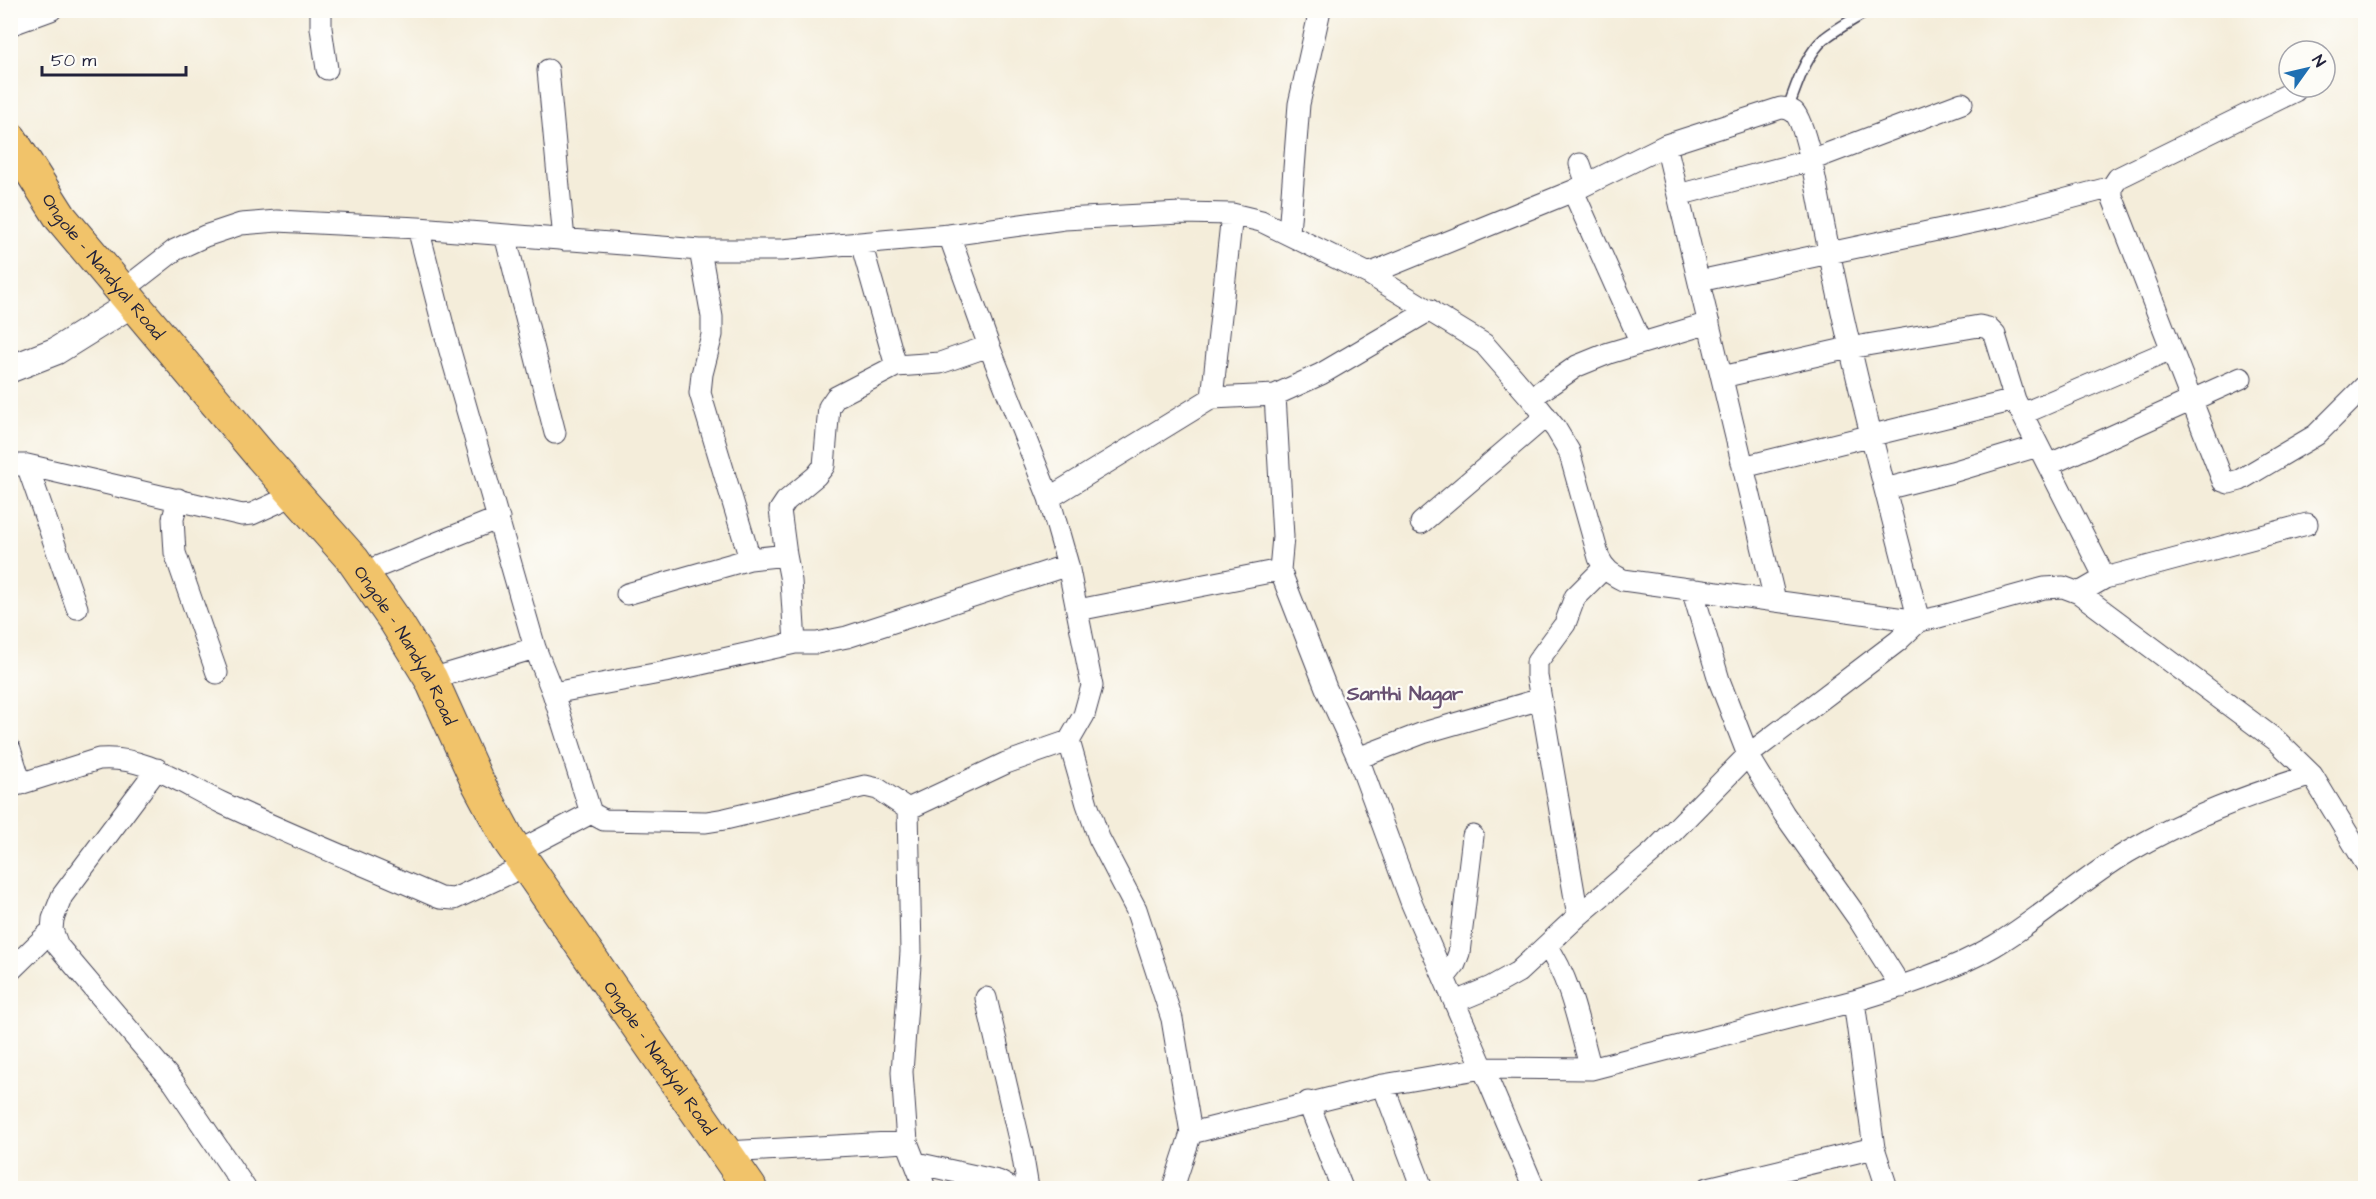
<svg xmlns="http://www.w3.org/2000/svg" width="2376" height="1199" viewBox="0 0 2376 1199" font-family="'Architects Daughter',sans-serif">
  <rect width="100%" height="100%" fill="#fdfcf7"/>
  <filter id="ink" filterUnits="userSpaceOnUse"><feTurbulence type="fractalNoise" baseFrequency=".0167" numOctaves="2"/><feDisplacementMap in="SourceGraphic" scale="12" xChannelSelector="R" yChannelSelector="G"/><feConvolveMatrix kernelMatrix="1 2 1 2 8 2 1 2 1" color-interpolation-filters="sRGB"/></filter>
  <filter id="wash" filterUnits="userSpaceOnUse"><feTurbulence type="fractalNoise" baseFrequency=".008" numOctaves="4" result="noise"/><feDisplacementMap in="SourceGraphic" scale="24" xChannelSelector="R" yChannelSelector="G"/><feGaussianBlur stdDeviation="1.35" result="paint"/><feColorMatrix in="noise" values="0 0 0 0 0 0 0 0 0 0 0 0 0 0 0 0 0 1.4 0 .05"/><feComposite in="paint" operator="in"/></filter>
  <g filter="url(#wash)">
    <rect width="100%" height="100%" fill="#f4edda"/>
  </g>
  <g filter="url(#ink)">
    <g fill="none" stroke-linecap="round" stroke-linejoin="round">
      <defs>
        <path id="service" d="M1788 108C1797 85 1805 55 1825 38 1839 27 1855 19 1869 10"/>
        <path id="minor" d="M321 10V28L327 69
          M10 25 51 10
          M548 70 564 240
          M2295 91 2118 178 2112 187V196L2223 481 2229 483 2240 480 2316 435 2366 385
          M1666 145 1775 600
          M1580 164 1587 184
          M1573 191 1641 343
          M1678 195 1811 160 1962 103
          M418 228 446 337 535 648
          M1289 233 1299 104 1320 10
          M505 235 555 433
          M949 235 989 346 1049 498 1068 565 1092 686 1084 715 1069 741 1087 804 1099 838 1136 909 1172 1019 1191 1133 1173 1188
          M700 250 712 317V335L702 374 700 393 750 559 786 555 791 581 795 643
          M1369 274 1573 191 1666 145 1781 108C1786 108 1790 109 1794 112 1807 125 1820 205 1824 226 1850 359 1885 490 1919 621L1898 641 1748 755 1653 852 1578 916 1518 972 1491 987 1455 1002
          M1699 281 2007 215 2112 187
          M122 291 175 250 205 236 241 224 277 221 418 228 700 250H782L949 235 1064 219 1181 213 1232 214 1261 221 1369 274 1484 344 1531 398 1556 429 1569 451 1599 558C1605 570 1611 574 1623 580L1919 621 1939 617 2044 588 2063 587 2079 593 2277 741 2312 775 2366 864
          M896 366 940 363 989 346
          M1722 377 1849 348 1979 326 1988 328 1995 335 2015 400 2105 578 2079 593
          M1275 395 1283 537 1280 570 1326 688 1358 758 1412 904 1483 1068 1591 1069 1854 1001 1874 1148 1887 1188
          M1212 398 1275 395 1321 374 1430 310
          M1531 398 1577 366 1609 353 1709 323
          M2022 414 2171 350
          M10 465H27L242 515 252 514 283 500
          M27 465 77 608
          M2048 465 2241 378
          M1743 467 2015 400
          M1885 489 1952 472 2038 446
          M1049 498 1212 398 1232 214
          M178 499 173 519 175 553 217 673
          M1421 523 1546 416
          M786 555 780 510 786 501 816 476 824 466 829 407 836 397 896 366 861 243
          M362 573 499 518
          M2105 578 2307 524
          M1692 589 1719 680 1748 755 1784 814 1857 917 1901 987
          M627 594 750 559
          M1078 610 1280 570
          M431 679 535 648 553 693 591 813 604 820 706 822 725 819 865 786 878 789 908 809
          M553 693 665 672 795 643H817L847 637 1068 565
          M10 749 21 784
          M1358 758 1423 733 1541 699
          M157 769 62 896 53 919 52 930 58 946 174 1083 245 1188
          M10 787 99 759C145 755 182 784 222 803 293 836 367 866 440 898L454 899 512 872
          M517 852 591 813
          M1578 916 1537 676V662L1565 624 1575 597 1604 568
          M1547 946C1572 982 1579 1028 1591 1069
          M10 971 52 930
          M1444 978 1455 964 1459 953 1473 836
          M986 998 1022 1152 1028 1188
          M1854 1001C1901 987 1951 971 1994 946 2040 919 2081 880 2128 852 2186 818 2248 795 2312 775
          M1383 1085 1422 1188
          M1308 1102 1342 1188
          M1191 1133 1383 1085 1483 1068 1534 1188
          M907 1142 902 1072 911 952 908 809 1006 763 1069 741
          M726 1152 907 1142 925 1188
          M916 1163 998 1181 1011 1188
          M1708 1188 1874 1148"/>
        <path id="tertiary" d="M10 369 56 351 120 311"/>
        <g id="primary">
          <path id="s1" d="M10 138 61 218 261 456 353 560 396 622 431 679 476 779 508 839 750 1188"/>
        </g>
      </defs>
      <use href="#service" stroke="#424053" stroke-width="13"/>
      <use href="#minor" stroke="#424053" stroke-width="23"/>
      <use href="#tertiary" stroke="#424053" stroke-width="29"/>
      <use href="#primary" stroke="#424053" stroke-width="35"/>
      <use href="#service" stroke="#fff" stroke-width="10"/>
      <use href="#minor" stroke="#fff" stroke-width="21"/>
      <use href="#tertiary" stroke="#fff" stroke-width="27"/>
      <use href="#primary" stroke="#f1c36a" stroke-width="33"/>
    </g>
  </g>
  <g text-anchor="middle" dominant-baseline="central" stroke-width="4.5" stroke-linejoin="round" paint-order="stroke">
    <g font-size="18" fill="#22223b" stroke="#fdfcf7">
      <text stroke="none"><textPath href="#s1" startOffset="159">Ongole - Nandyal Road</textPath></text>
      <text stroke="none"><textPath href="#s1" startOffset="645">Ongole - Nandyal Road</textPath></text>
      <text stroke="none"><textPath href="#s1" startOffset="1131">Ongole - Nandyal Road</textPath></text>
    </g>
    <g font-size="20" font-weight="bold" fill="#664f70" stroke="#fdfcf7">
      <text x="1405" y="694">Santhi Nagar</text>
    </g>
  </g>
  <rect width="2376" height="1199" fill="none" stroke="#fdfcf7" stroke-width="36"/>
  <g transform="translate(2307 69) rotate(56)"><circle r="28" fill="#fdfcf7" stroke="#a5a5ac" stroke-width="1.5"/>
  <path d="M0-4.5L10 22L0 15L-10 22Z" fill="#1f6fb2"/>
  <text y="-9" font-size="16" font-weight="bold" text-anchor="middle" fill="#22223b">N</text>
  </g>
  <path d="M42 66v9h144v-9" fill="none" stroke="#22223b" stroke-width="3"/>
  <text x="51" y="66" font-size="18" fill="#22223b" stroke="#fdfcf7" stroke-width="4.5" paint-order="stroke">50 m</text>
</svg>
